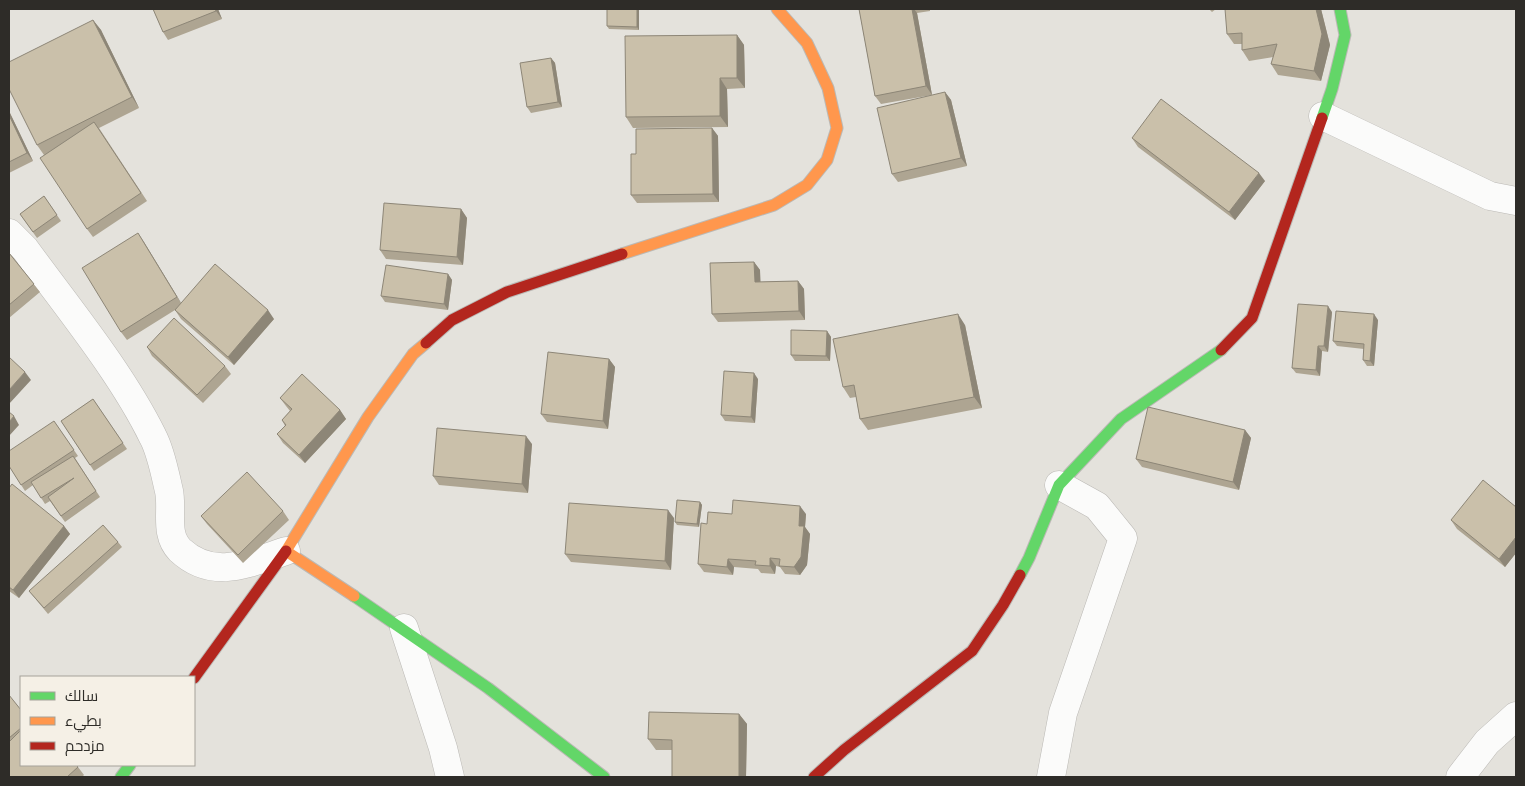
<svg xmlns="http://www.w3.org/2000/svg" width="1525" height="786" viewBox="0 0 1525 786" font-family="Raleway,Cairo,sans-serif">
  <rect width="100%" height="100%" fill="#e4e2dc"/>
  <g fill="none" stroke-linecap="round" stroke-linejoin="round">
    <defs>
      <path id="street" d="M1323 116 1490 196 1516 201
        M9 233 25 249C68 308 121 372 153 437 161 452 165 474 169 491 173 510 164 534 180 550 213 581 249 563 286 551
        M404 628 443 748 450 777
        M1051 777 1063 713 1123 538 1097 506 1059 485
        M1460 777 1487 742 1516 716"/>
      <path id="fast" d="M1322 118 1332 89 1345 35 1340 9
        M1020 575 1029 558 1059 485 1121 419 1221 350
        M354 596 488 688 604 777
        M121 777 130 765"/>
      <path id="slow" d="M622 254 774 205 807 185 827 160 837 128 828 88 807 43 777 9
        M354 596 286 551 368 417 413 354 426 343"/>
      <path id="jam" d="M426 343 452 320 507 292 622 254
        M1221 350 1252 318 1322 118
        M194 678 286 551
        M814 777 844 750 972 651 1003 605 1020 575"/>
    </defs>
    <use href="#street" stroke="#bbb9b5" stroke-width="29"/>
    <use href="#fast" stroke="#bbb9b5" stroke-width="13"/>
    <use href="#slow" stroke="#bbb9b5" stroke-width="13"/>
    <use href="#jam" stroke="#bbb9b5" stroke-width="13"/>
    <use href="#street" stroke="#fbfbfa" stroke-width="28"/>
    <use href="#fast" stroke="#63d668" stroke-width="11"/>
    <use href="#slow" stroke="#ff974d" stroke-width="11"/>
    <use href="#jam" stroke="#b3261e" stroke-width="11"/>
  </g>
  <path fill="#aea592" d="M153 9H218L222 19 168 40 163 32Z
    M607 9H638L639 10V30L609 29 607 26Z
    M859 9H930V11L917 13 932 95 881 104 875 96Z
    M1209 9H1216L1212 12Z
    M1321 9 1330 45 1321 81 1278 75 1271 64 1273 57 1249 61 1242 50V44H1234L1227 34Z
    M93 20 101 30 139 108 99 128 147 201 93 237 87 229 44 155 37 145Z
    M737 35 744 45 745 88 727 89 728 127 633 128 626 117Z
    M551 58 555 63 562 107 531 113 527 107Z
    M945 92 951 100 967 166 898 182 892 174Z
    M9 111 33 161 9 173Z
    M712 128 718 136 719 202 637 203 631 195 636 154Z
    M1132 138 1265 181 1235 220 1138 147Z
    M44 196 61 221 37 238 20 214Z
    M461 209 467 218 463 265 386 259 380 250Z
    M138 233 181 303 274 319 234 365 181 319 175 310 127 340 121 332Z
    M9 253 40 292 9 318Z
    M754 262 760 270V282L798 281 804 289 805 320 718 322 712 314Z
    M448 274 452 280 448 310 385 302 381 296Z
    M1332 312 1328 352 1322 351 1320 376 1296 373 1292 368Z
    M1378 320 1374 366H1367L1363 360 1364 349 1337 346 1333 341Z
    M965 325 982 408 868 430 860 419 856 397 850 398 843 387Z
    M827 331 831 337 830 361H795L791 355Z
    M147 347 225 366 231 374 203 403 152 356Z
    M609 359 615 367 608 429 547 422 541 414Z
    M758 379 755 423 725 421 721 415Z
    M280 398 340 410 346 419 305 463 283 443 277 434 285 426 282 420 290 411 286 406Z
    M93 399 127 449 94 471 61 421Z
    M54 421 78 456 75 458 100 497 65 522 50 501 45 504 33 485 25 491 9 466Z
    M1245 430 1251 438 1239 490 1142 467 1136 459Z
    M532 444 528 493 439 485 433 476Z
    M9 488 64 526 70 534 19 598 9 591Z
    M700 502 702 505 699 527 677 525 675 522Z
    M1516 507V553L1505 567 1457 529 1451 520Z
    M283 511 289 520 243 563 207 524 201 516Z
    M732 514H806L805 527 810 534 807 565 800 575 785 574 780 567 776 566 775 574 761 573 758 569 734 567 733 575 704 572 698 564 707 524Z
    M674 518 671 570 571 562 565 554Z
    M118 542 122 547 48 614 29 591Z
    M9 696 21 710V765L78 767 84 775 82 777H9Z
    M739 714 747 724 746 777H672V750H656L648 739Z"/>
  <path fill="#8d8677" d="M215 9H218L222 19 216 11Z
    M637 9 639 10V30L637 27Z
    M912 9H914L917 13 932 95 926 86Z
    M1316 9H1321L1330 45 1321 81 1314 71Z
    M93 20 101 30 139 108 132 97Z
    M737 35 744 45 745 88 737 78Z
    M551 58 555 63 562 107 558 102Z
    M720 78 727 89 728 127 720 116Z
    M945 92 951 100 967 166 961 158Z
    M9 111 33 161 27 153 9 115Z
    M712 128 718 136 719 202 713 194Z
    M1259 173 1265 181 1235 220 1229 212Z
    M461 209 467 218 463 265 457 257Z
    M138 233 144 242 183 306 177 297Z
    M754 262 760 270 761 291 755 282Z
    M448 274 452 280 448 310 444 304Z
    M798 281 804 289 805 320 799 311Z
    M1328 306 1332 312 1328 352 1324 346Z
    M268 310 274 319 234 365 228 357Z
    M958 314 965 325 982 408 974 397Z
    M1374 314 1378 320 1374 366 1370 361Z
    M827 331 831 337 830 361 826 356Z
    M1318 346 1322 351 1320 376 1316 370Z
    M609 359 615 367 608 429 603 421Z
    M25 372 31 380 9 404V390Z
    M754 373 758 379 755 423 751 417Z
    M340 410 346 419 305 463 299 455Z
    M14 416 19 425 9 436V422Z
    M1245 430 1251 438 1239 490 1233 482Z
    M526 436 532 444 528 493 522 484Z
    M700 502 702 505 699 527 697 524Z
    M800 506 806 514 805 527 810 534 807 565 800 575 794 567Z
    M668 510 674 518 671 570 665 561Z
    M64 526 70 534 19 598 13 590Z
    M1516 537V553L1505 567 1499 559Z
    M770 558 776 566 775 574 770 566Z
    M728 559 734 567 733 575 727 567Z
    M739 714 747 724 746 777H739Z"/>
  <path fill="#cac0aa" stroke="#8d8677" d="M153 9H215L216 11 163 32Z
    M607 9H637V27L607 26Z
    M859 9H912L926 86 875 96Z
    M1225 9H1316L1322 34 1314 71 1271 64 1277 44 1242 50V33L1227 34Z
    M93 20 132 97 37 145 9 89V62Z
    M737 35V78H720V116L626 117 625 36Z
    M551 58 558 102 527 107 520 63Z
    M945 92 961 158 892 174 877 108Z
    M1161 99 1259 173 1229 212 1132 138Z
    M9 115 27 153 9 162Z
    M94 122 141 193 87 229 40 158Z
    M712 128 713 194 631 195V154H636V129Z
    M44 196 57 215 33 232 20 214Z
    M384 203 461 209 457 257 380 250Z
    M138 233 177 297 121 332 82 268Z
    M9 253 34 284 9 305Z
    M754 262 755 282 798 281 799 311 712 314 710 263Z
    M215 264 268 310 228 357 175 310Z
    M386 265 448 274 444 304 381 296Z
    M1298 304 1328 306 1324 346H1318L1316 370 1292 368Z
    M1336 311 1374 314 1370 361 1363 360 1364 344 1333 341Z
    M958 314 974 397 860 419 854 385 843 387 833 339Z
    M174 318 225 366 197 395 147 347Z
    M791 330 827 331 826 356 791 355Z
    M548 352 609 359 603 421 541 414Z
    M9 357 25 372 9 390Z
    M724 371 754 373 751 417 721 415Z
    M302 374 340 410 299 455 277 434 286 425 282 420 292 409 280 398Z
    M93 399 123 443 90 465 61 421Z
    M1148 407 1245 430 1233 482 1136 459Z
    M9 412 14 416 9 422Z
    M54 421 74 450 21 485 9 466V451Z
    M437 428 526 436 522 484 433 476Z
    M73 456 96 491 61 516 48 497 74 478 41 498 31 482Z
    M247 472 283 511 238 555 201 516Z
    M1483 480 1516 507V537L1499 559 1451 520Z
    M12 484 64 526 13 590 9 587V488Z
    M677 500 700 502 697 524 675 522Z
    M733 500 800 506 799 526H804L801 557 794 567 779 566 780 559 770 558V566L755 565 756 561 728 559 727 567 698 564 701 523 707 524 708 512 732 514Z
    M569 503 668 510 665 561 565 554Z
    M103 525 118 542 44 608 29 591Z
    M9 695 21 710V728L9 738Z
    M649 712 739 714V777H672V740L648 739Z
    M21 730V765H76L78 767 67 777H9V742Z"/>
  <rect width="1525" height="786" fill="none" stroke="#2e2c28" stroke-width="20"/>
  <rect x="20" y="676" width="175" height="90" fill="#f5f0e6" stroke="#a5a29a"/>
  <rect x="30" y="692" width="25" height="8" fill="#63d668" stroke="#a5a29a"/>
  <text x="65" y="701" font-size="15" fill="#2e2c28">سالك</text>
  <rect x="30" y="717" width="25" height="8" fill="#ff974d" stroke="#a5a29a"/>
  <text x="65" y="726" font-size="15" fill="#2e2c28">بطيء</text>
  <rect x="30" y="742" width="25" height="8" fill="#b3261e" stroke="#a5a29a"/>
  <text x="65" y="751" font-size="15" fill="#2e2c28">مزدحم</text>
</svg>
